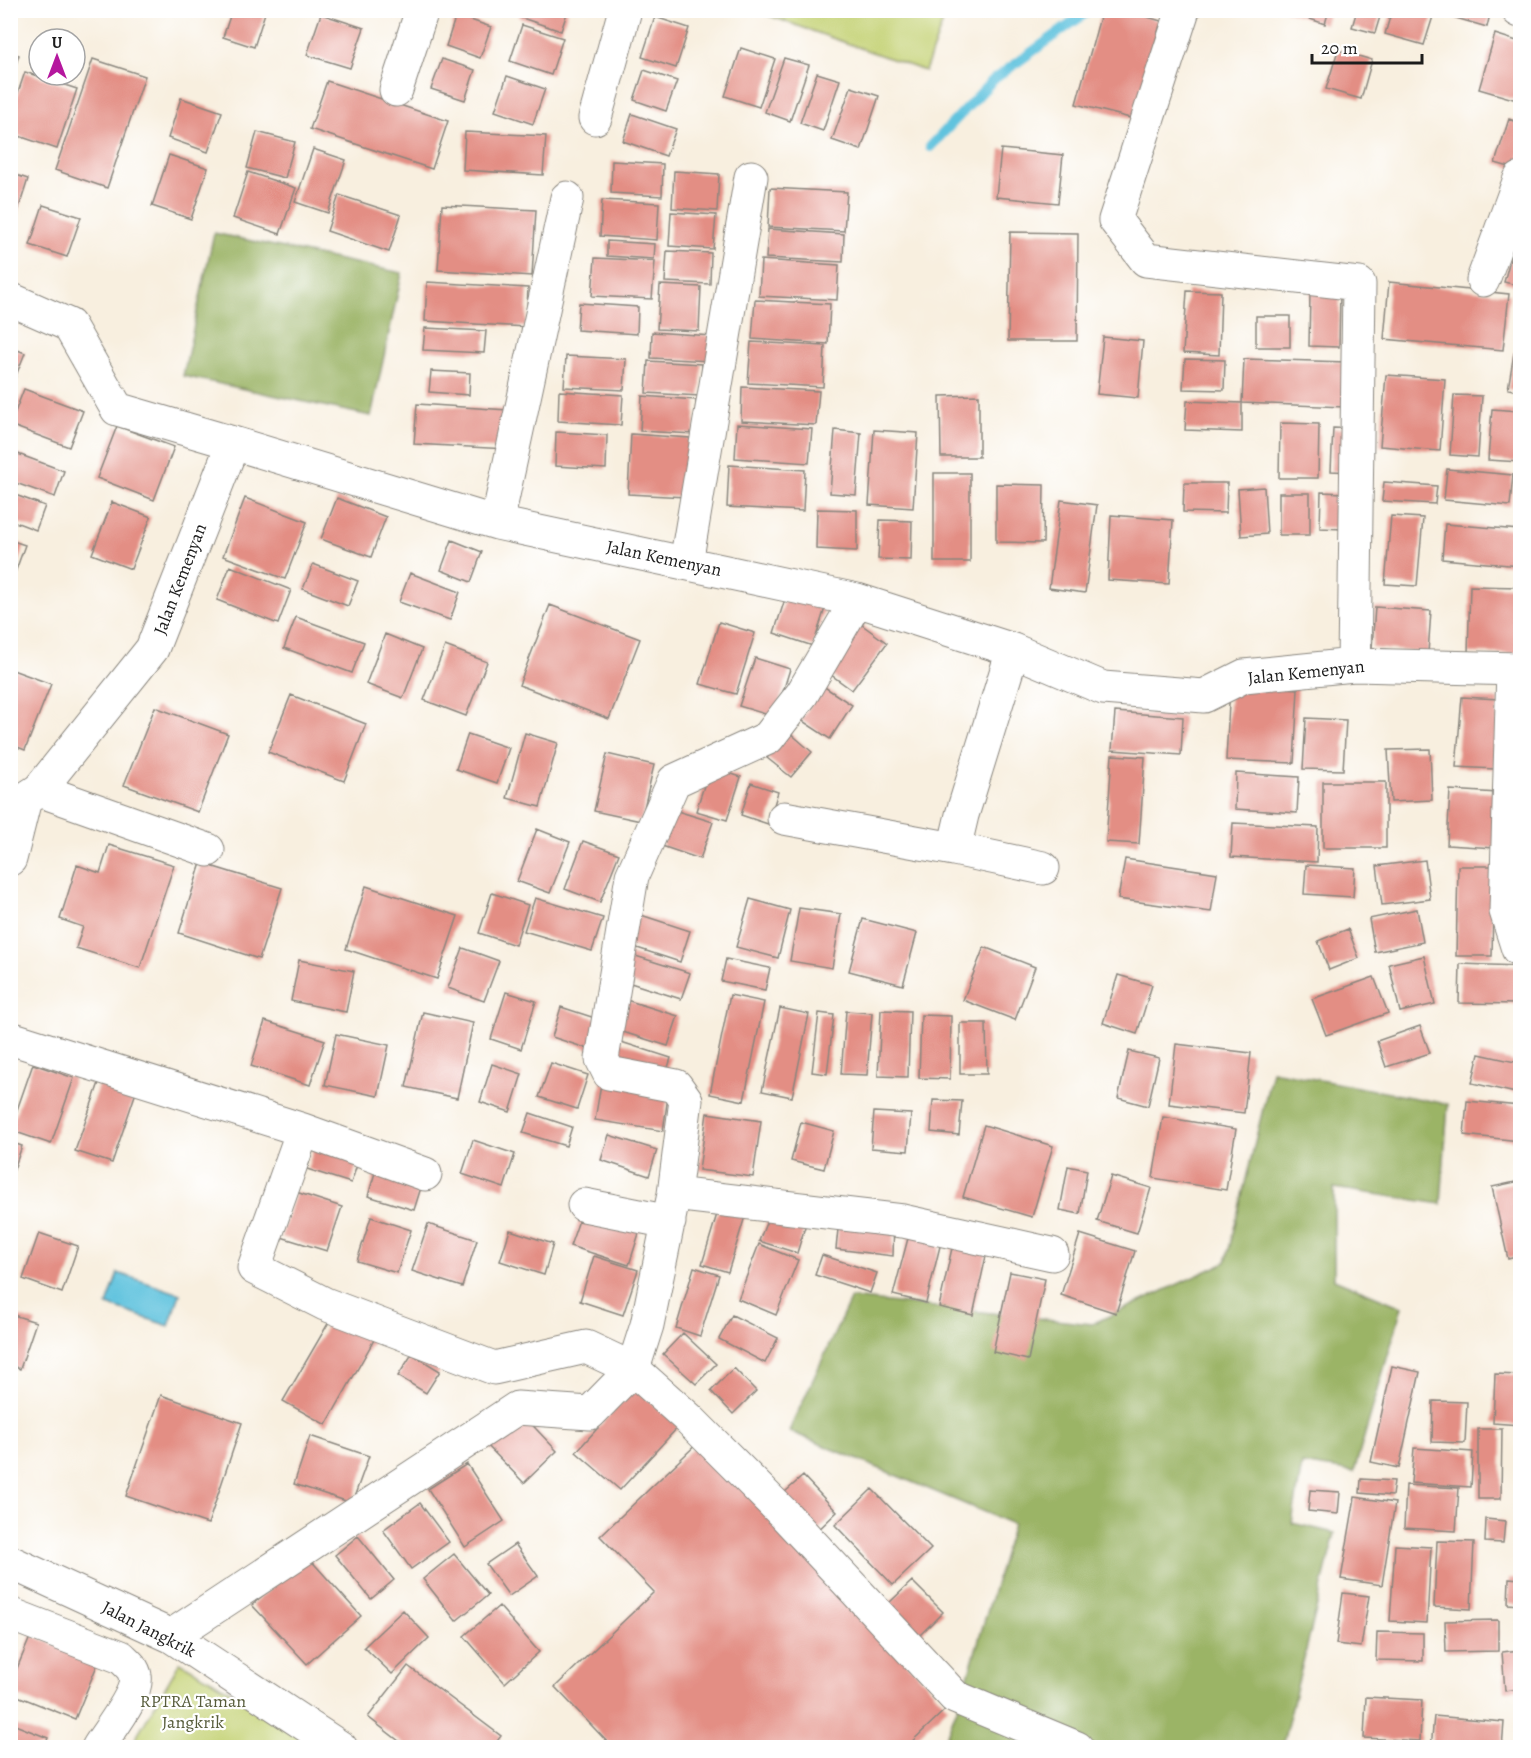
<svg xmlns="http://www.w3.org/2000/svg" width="1531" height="1758" viewBox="0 0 1531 1758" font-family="Alegreya,serif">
  <rect width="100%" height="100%" fill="#fff"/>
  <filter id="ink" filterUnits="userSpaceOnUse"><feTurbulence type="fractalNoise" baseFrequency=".0167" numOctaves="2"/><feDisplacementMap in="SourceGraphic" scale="12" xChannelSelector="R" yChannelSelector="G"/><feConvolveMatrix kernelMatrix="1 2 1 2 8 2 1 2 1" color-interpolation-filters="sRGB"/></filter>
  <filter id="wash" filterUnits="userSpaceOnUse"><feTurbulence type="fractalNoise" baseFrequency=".008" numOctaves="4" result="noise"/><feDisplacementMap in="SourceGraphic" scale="24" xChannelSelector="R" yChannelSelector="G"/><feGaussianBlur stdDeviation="1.35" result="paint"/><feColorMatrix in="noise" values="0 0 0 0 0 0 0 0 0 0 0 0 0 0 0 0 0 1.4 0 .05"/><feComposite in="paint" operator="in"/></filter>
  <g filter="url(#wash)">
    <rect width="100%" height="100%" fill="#f8efdf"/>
    <path fill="#c4d274" stroke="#707748" stroke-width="1.5" d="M756 11 947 10V11L925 71Z
      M180 1662 329 1747 130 1748Z"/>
    <path fill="#9bb466" stroke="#5c6841" stroke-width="1.5" d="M214 233 402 273 371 416 183 376Z
      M1272 1071 1448 1104 1441 1204 1334 1188V1279L1402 1307 1354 1472 1302 1464 1292 1523 1335 1533 1282 1747H942L964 1690 1013 1524 789 1431 851 1298 1092 1324 1226 1262Z"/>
    <path fill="#60c3de" stroke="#3e707d" stroke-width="1.5" d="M118 1273 180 1294 169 1326 107 1305Z"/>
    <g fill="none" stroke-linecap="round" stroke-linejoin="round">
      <path stroke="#60c3de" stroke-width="10" d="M930 147 993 80 1090 10"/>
    </g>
    <g id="blocks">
      <path fill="#e38e84" d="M232 10 265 13 254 47 223 37Z
        M521 10H568L561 31 519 17Z
        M1102 10H1124L1161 21 1134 119 1076 104Z
        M1283 10H1329L1325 24Z
        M1357 10H1382L1375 33 1352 27Z
        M1392 10H1435L1424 45 1385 34Z
        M1451 10H1491L1487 27 1449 16Z
        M321 14 364 28 350 68 307 55Z
        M456 15 491 27 480 58 446 46Z
        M655 17 689 28 676 68 642 57Z
        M522 25 563 38 551 75 510 61Z
        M1495 34 1520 42V101L1479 89Z
        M741 48 775 59 759 107 725 96Z
        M1338 50 1372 60 1361 99 1326 89Z
        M10 52 19 55 11 80H10Z
        M784 58 809 65 790 121 765 112Z
        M93 59 145 76 107 188 55 170Z
        M442 59 475 70 465 100 431 89Z
        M644 70 677 81 666 111 634 100Z
        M25 72 77 89 57 149 10 133V116Z
        M817 73 840 80 823 131 800 123Z
        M507 76 545 89 533 124 495 111Z
        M327 81 448 121 432 169 310 129Z
        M851 87 879 96 861 150 832 140Z
        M181 98 222 112 208 152 168 138Z
        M632 114 676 129 666 156 623 141Z
        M1509 119 1520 123V170L1495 163Z
        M257 132 295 142 285 178 247 168Z
        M465 132 546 136 543 175 463 170Z
        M313 149 346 160 328 213 295 202Z
        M1001 149 1063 155 1058 203 996 197Z
        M169 155 208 168 191 219 152 206Z
        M612 161 663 164 662 196 611 193Z
        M674 171 719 174 717 211 672 208Z
        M248 172 296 188 280 234 233 218Z
        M10 173 28 179 11 233H10Z
        M770 188 847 192 844 231 768 227Z
        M339 195 401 215 389 252 327 231Z
        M602 200 659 203 657 240 600 236Z
        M43 205 81 217 67 257 30 245Z
        M442 205 536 210 532 276 438 270Z
        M671 212 716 215 713 249 669 246Z
        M768 229 844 234 843 262 766 258Z
        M1010 232 1078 233 1077 341H1008Z
        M607 241 655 244 654 259 607 256Z
        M667 251 711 253 710 284 665 282Z
        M1511 256 1520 258V286L1504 282Z
        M595 258 655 261 652 299 592 296Z
        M761 260 839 265 837 300 759 296Z
        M427 282 528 288 526 327 425 321Z
        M1389 282 1509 294 1503 350 1384 339Z
        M660 285 701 287 699 331 657 329Z
        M1187 291 1221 292 1219 355 1183 353Z
        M1310 291H1340L1339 347 1309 346Z
        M755 300 830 304 828 344 752 339Z
        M579 303 638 307 637 334 577 330Z
        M1256 316H1290V347H1256Z
        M425 328 486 331 484 353 423 350Z
        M652 332 712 336 711 361 651 358Z
        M1103 337 1143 341 1138 398 1097 394Z
        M751 342 825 346 823 387 748 383Z
        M10 347 25 353 13 383 10 382Z
        M1514 353 1520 354V391L1508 389Z
        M566 356 626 359 624 390 564 387Z
        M1185 359 1225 360 1224 390 1183 389Z
        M1244 359 1347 362 1345 407 1242 403Z
        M648 361 702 364 700 396 646 393Z
        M431 371 470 373 469 395 429 392Z
        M1386 375 1445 379 1440 451 1380 446Z
        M742 387 819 391 816 425 741 421Z
        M24 389 83 411 69 447 10 425Z
        M559 391 623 395 621 425 558 421Z
        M979 395V457H941L940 396Z
        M1454 395 1482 396 1478 457 1450 455Z
        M642 396 696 400 694 434 640 431Z
        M1187 401 1242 403V432L1185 430Z
        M417 404 508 410 507 449 414 444Z
        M1492 409 1520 411V462L1488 460Z
        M1280 423 1319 424 1318 478H1279Z
        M737 424 812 429 809 463 735 458Z
        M117 426 174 447 154 500 97 478Z
        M1333 428 1354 429 1352 472 1331 471Z
        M835 430 861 433 856 495 830 493Z
        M874 430 918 433 913 508 869 505Z
        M556 432 607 435 606 469 555 466Z
        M631 434 690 438 686 497 628 494Z
        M10 451 64 471 55 497 10 481Z
        M729 465 805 470 803 511 727 507Z
        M1447 469 1513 475 1510 506 1444 500Z
        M934 473H970V562H934Z
        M1384 482 1437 486 1435 504 1382 501Z
        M1184 483H1227L1226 513 1183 512Z
        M996 484 1044 485 1043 543 996 542Z
        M1264 487 1267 534 1241 536 1238 489Z
        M1321 492 1344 493 1343 529 1320 528Z
        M10 493 45 506 36 530 10 520Z
        M1279 493H1310V535H1279Z
        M245 498 307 522 285 579 223 556Z
        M337 498 386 517 371 557 321 539Z
        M1061 500 1097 505 1085 593 1049 588Z
        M112 502 151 517 131 569 92 554Z
        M817 509 857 510V551L816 549Z
        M1111 515 1173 520 1169 584 1108 580Z
        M1391 516 1423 518 1417 586 1385 584Z
        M880 520 912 521 911 560 878 559Z
        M1445 524 1520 530V566L1442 559Z
        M10 540 25 545 11 584H10Z
        M452 540 482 552 471 582 441 570Z
        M313 564 358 581 348 606 303 589Z
        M230 566 291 590 278 624 217 600Z
        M410 573 460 592 450 620 399 602Z
        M1470 586 1520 587V654L1468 653Z
        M786 596 825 608 813 646 774 633Z
        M550 605 640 639 609 719 519 685Z
        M1375 607 1431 611 1428 653 1372 648Z
        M296 617 364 642 352 673 284 648Z
        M719 622 755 633 736 694 700 684Z
        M858 622 887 643 852 690 823 669Z
        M385 634 422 649 403 698 366 684Z
        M445 646 487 662 466 716 424 700Z
        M755 658 790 669 775 717 739 706Z
        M10 669 51 684 25 750 10 744Z
        M1230 685 1298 689 1294 763 1226 760Z
        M823 686 852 705 830 739 801 720Z
        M291 695 366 724 344 781 268 752Z
        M1462 697 1499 699 1495 769 1456 767Z
        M155 707 228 734 198 812 124 785Z
        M1115 712 1183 717 1181 755 1112 750Z
        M1306 718 1346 720 1343 770 1303 769Z
        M789 732 812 752 791 777 767 758Z
        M525 733 558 743 540 807 507 798Z
        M468 734 509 748 497 783 456 769Z
        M1430 749 1432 800 1391 802 1388 750Z
        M607 754 654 765 641 821 594 811Z
        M1112 755 1145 757 1139 844 1106 842Z
        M710 767 741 777 727 820 696 811Z
        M1236 773 1299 777 1297 813 1235 809Z
        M1323 782H1386V848H1323Z
        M751 783 778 792 768 824 741 815Z
        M1450 790 1498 793 1495 848 1447 845Z
        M674 810 713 822 700 859 662 846Z
        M1233 823 1318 827 1317 862 1231 857Z
        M537 829 570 842 550 893 517 881Z
        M583 841 619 854 600 902 565 889Z
        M109 845 174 865 140 968 76 948 83 927 60 919 77 865 100 873Z
        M1125 859 1217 873 1211 912 1118 899Z
        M1425 860 1430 899 1382 905 1377 866Z
        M201 863 282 888 259 959 179 933Z
        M1306 865 1355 868 1353 897 1304 894Z
        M1458 866H1494L1492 956H1456Z
        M366 886 458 916 437 979 346 949Z
        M492 893 528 905 515 945 479 933Z
        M535 898 603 918 592 951 524 931Z
        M750 899 790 910 778 958 736 947Z
        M799 908 841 914 832 968 790 961Z
        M1417 909 1423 942 1375 952 1369 919Z
        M638 914 690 931 680 962 628 945Z
        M863 919 917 933 903 985 849 971Z
        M1348 929 1359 958 1329 970 1318 941Z
        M984 947 1035 967 1015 1020 963 1000Z
        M463 948 499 961 484 1001 448 988Z
        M626 953 690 973 681 999 618 979Z
        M1424 956 1435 1004 1400 1012 1389 964Z
        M726 959 770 968 765 990 721 981Z
        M299 960 354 971 346 1012 291 1001Z
        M1460 964 1520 966V1004L1459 1003Z
        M1118 975 1152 985 1137 1034 1103 1023Z
        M1374 977 1388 1013 1326 1035 1312 999Z
        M506 992 536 1001 521 1049 491 1039Z
        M730 995 764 1002 744 1101 710 1094Z
        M623 999 678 1016 668 1046 613 1029Z
        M561 1007 604 1021 595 1051 552 1037Z
        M780 1008 809 1014 792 1097 762 1091Z
        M881 1010 910 1011 908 1077 878 1076Z
        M846 1011 872 1013 867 1075 841 1074Z
        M423 1012 473 1023 457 1098 406 1087Z
        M819 1013 834 1015 827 1074 812 1072Z
        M921 1015 951 1016 950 1079 919 1078Z
        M265 1021 325 1040 310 1085 251 1066Z
        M960 1023H986L987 1074H960Z
        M1420 1026 1430 1053 1386 1067 1377 1041Z
        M336 1034 389 1045 378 1096 325 1085Z
        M618 1041 671 1058 665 1077 612 1060Z
        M1176 1044 1251 1053 1244 1113 1169 1104Z
        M1129 1051 1159 1058 1148 1106 1118 1098Z
        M1479 1054 1520 1063V1094L1472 1083Z
        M551 1063 588 1075 577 1109 539 1097Z
        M33 1064 74 1078 51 1144 10 1130Z
        M492 1064 522 1074 510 1112 480 1102Z
        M602 1078 669 1089 663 1131 595 1120Z
        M100 1080 136 1092 112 1163 75 1151Z
        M933 1100 962 1101 959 1135 931 1132Z
        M1467 1101 1520 1106V1141L1464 1135Z
        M874 1112 911 1114 908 1151 871 1148Z
        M530 1113 572 1127 566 1146 523 1133Z
        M707 1113 761 1121 753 1177 699 1170Z
        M1163 1117 1236 1129 1226 1190 1153 1178Z
        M801 1122 834 1131 824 1169 791 1161Z
        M984 1125 1053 1146 1032 1217 963 1197Z
        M609 1135 657 1150 649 1176 601 1160Z
        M473 1140 515 1154 504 1188 462 1174Z
        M10 1142 22 1146 11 1178H10Z
        M315 1145 359 1159 351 1183 307 1169Z
        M377 1166 423 1181 414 1210 368 1196Z
        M1068 1166 1087 1170 1080 1214 1060 1210Z
        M1111 1176 1151 1188 1137 1233 1097 1221Z
        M1520 1181V1256L1508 1259 1492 1187Z
        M296 1192 342 1207 327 1251 281 1237Z
        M720 1204 746 1213 728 1272 702 1264Z
        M583 1209 641 1227 629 1265 570 1246Z
        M770 1213 808 1217 797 1253 759 1241Z
        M371 1217 411 1230 397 1273 357 1261Z
        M839 1219 894 1221 893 1256 836 1249Z
        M428 1224 477 1240 462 1287 412 1271Z
        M911 1227 943 1234 926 1303 893 1295Z
        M510 1230 553 1244 544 1275 500 1261Z
        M39 1233 78 1246 62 1293 23 1279Z
        M1080 1234 1135 1251 1116 1313 1061 1295Z
        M954 1239 988 1247 973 1315 939 1307Z
        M759 1244 798 1260 776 1315 738 1299Z
        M822 1255 877 1273 870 1293 815 1275Z
        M594 1256 638 1270 623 1315 580 1301Z
        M694 1267 719 1275 700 1336 676 1328Z
        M1010 1272 1045 1279 1028 1360 993 1352Z
        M10 1314 36 1322 20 1369 10 1365Z
        M333 1315 375 1338 326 1425 283 1401Z
        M732 1315 778 1338 765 1363 719 1339Z
        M683 1333 716 1364 696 1384 663 1354Z
        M412 1354 440 1371 426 1393 398 1376Z
        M1392 1366 1420 1372 1399 1468 1371 1462Z
        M734 1368 756 1391 733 1414 711 1391Z
        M1495 1374 1520 1375V1425L1493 1423Z
        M635 1387 679 1426 620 1490 576 1452Z
        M161 1395 242 1423 208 1524 126 1496Z
        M1433 1401 1467 1402 1465 1443 1432 1442Z
        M518 1410 557 1451 524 1483 484 1442Z
        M1478 1429H1502L1501 1499H1478Z
        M310 1436 369 1456 352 1503 294 1484Z
        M703 1438 948 1707 905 1748H613L555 1687 654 1592 600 1536Z
        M1414 1448 1473 1452 1471 1487 1411 1483Z
        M467 1464 504 1521 465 1547 428 1489Z
        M803 1476 837 1512 811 1537 776 1500Z
        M1361 1479 1394 1481 1392 1496 1360 1493Z
        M1406 1485 1459 1488 1456 1531 1404 1528Z
        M872 1489 931 1549 893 1585 835 1525Z
        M1310 1490 1340 1492 1338 1514 1308 1511Z
        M1355 1497 1395 1503 1382 1585 1341 1579Z
        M420 1503 449 1542 411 1569 383 1530Z
        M1486 1519 1505 1521 1503 1543 1485 1542Z
        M358 1536 394 1580 371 1599 335 1555Z
        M1437 1541 1474 1542 1471 1609 1434 1607Z
        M515 1544 538 1576 509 1596 486 1564Z
        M1395 1545 1431 1547 1427 1623 1390 1621Z
        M454 1554 488 1595 456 1621 423 1579Z
        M307 1556 361 1616 307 1664 252 1605Z
        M1509 1578 1520 1579V1605L1508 1604Z
        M912 1581 943 1612 920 1635 889 1603Z
        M1343 1593 1369 1596 1361 1647 1336 1644Z
        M499 1606 539 1652 505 1683 464 1636Z
        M403 1610 429 1638 392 1674 364 1647Z
        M1498 1620V1651L1446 1652 1445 1621Z
        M1377 1632 1423 1633V1661L1376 1660Z
        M31 1635 98 1663 75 1719 10 1693V1685Z
        M1520 1650V1689L1505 1691 1502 1652Z
        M408 1666 501 1736 492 1748H408L368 1717Z
        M1366 1697 1422 1700 1420 1741 1364 1738Z
        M1434 1716 1504 1722 1502 1748H1431Z
        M10 1723 48 1738 44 1748H10Z"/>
    </g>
  </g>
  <g filter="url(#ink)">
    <use href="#blocks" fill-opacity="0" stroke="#8a867e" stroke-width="1.5"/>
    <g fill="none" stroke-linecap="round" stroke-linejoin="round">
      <defs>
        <path id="minor" d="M1183 10 1115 220 1146 260 1359 284 1354 665
          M1518 10 1520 11
          M396 90 422 10
          M595 118 625 10
          M1483 280 1520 179
          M10 299 69 325 117 409 233 443
          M497 523 567 198
          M686 563 751 177
          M1513 669 1506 911 1518 949H1520
          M39 790 208 850
          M10 802 25 799 39 790 152 649 233 443 497 523 857 600 1013 650 1103 688 1204 696 1244 676 1354 665 1520 669
          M784 818 954 849 962 815 1013 650
          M954 849 1043 868
          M10 859 25 799
          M10 1038 303 1130 254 1268 325 1304 494 1368 586 1347 633 1369 689 1419 784 1514 955 1697 1077 1748
          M303 1130 425 1174
          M674 1194 903 1221 1052 1254
          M584 1205 669 1222
          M10 1562 171 1636 341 1748
          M10 1614 121 1657C126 1662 134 1668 135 1676 139 1694 108 1731 98 1748
          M171 1636 517 1408 590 1413 633 1369 647 1325 674 1194 686 1100 676 1086 609 1073 602 1059 632 876 674 781 768 738 802 694 857 600"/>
      </defs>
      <use href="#minor" stroke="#8a867e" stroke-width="35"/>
      <use href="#minor" stroke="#fff" stroke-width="33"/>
    </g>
  </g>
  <g text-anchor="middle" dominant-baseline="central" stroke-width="4.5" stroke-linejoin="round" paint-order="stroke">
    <g font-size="18" fill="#1c1c1c" stroke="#fff">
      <text transform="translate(664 558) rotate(12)">Jalan Kemenyan</text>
      <text transform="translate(180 579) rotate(-69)">Jalan Kemenyan</text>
      <text transform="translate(1306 672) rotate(-6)">Jalan Kemenyan</text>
      <text transform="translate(149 1629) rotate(27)">Jalan Jangkrik</text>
    </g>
    <g font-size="18" fill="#575c3b" stroke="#fff">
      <text x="193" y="1701">RPTRA Taman<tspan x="193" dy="21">Jangkrik</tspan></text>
    </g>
  </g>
  <rect width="1531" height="1758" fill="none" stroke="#fff" stroke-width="36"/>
  <g transform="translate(57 57)"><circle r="28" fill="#ffffff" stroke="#a4a4a4" stroke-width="1.5"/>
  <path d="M0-4.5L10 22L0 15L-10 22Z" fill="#b5179e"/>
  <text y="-9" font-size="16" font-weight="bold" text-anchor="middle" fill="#1c1c1c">U</text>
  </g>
  <path d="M1312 54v9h110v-9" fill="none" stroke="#1c1c1c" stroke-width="3"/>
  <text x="1321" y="54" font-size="18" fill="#1c1c1c" stroke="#ffffff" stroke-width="4.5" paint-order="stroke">20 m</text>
</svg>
